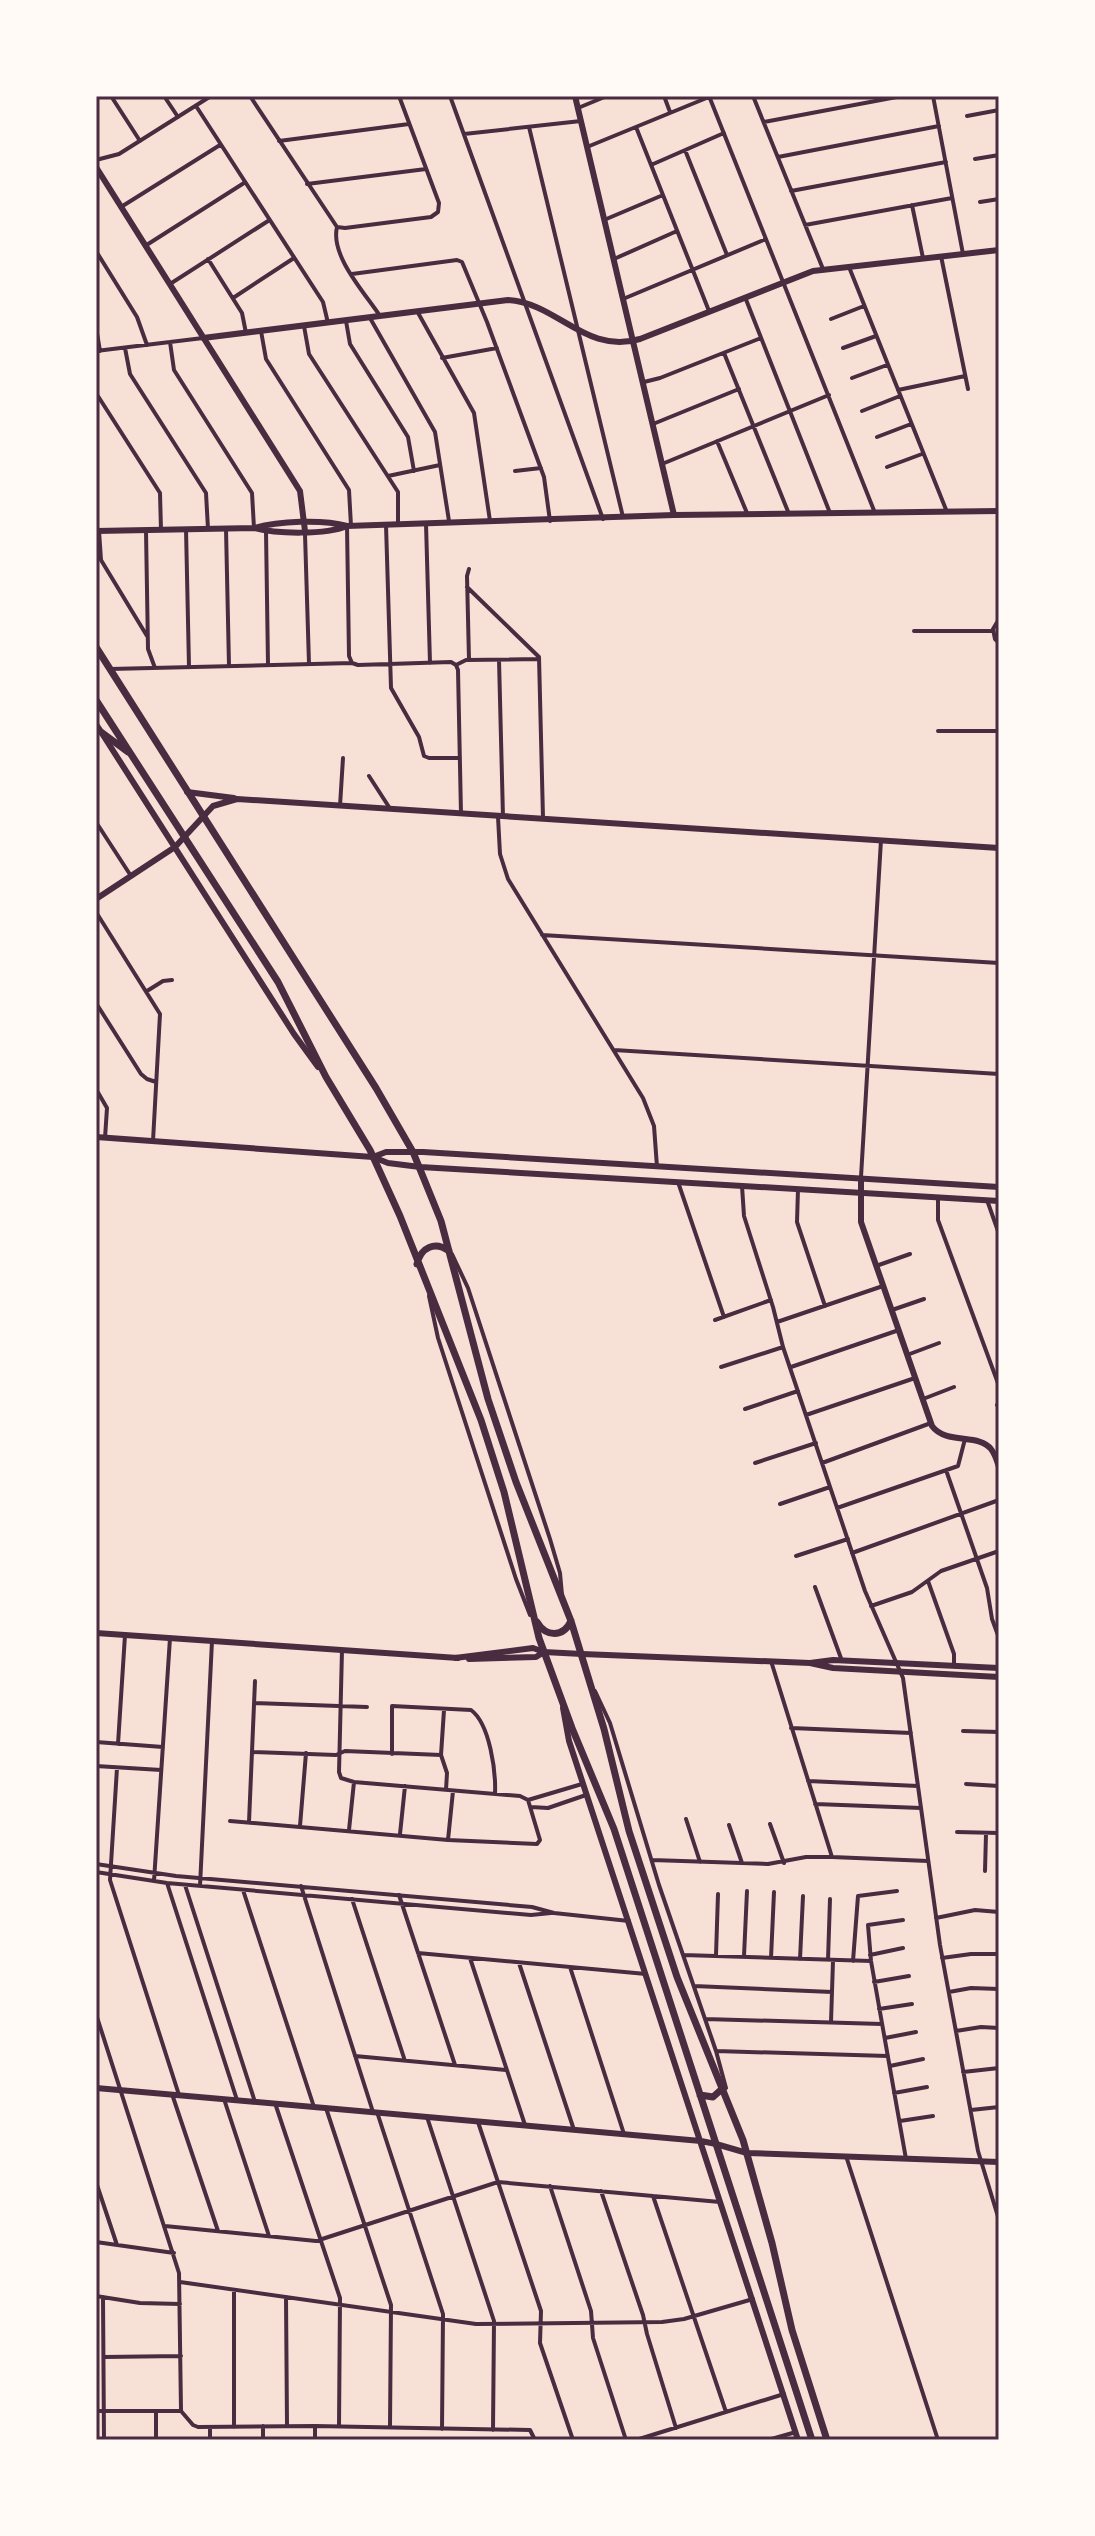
<svg xmlns="http://www.w3.org/2000/svg" width="1095" height="2536" viewBox="0 0 1095 2536" font-family="Raleway,sans-serif">
  <rect width="100%" height="100%" fill="#f7e1d7"/>
  <g fill="none" stroke-linecap="round" stroke-linejoin="round">
    <path stroke="#4a2c40" stroke-width="4" d="M111 96 140 141
      M164 96 178 117
      M250 96 337 227C330 256 365 293 380 316
      M450 96 603 519
      M664 96 670 112
      M709 96 875 513
      M753 96 823 269
      M933 96 963 254
      M196 106 323 302 328 323
      M578 108 607 96
      M967 116 999 110
      M764 122 902 96
      M529 127 623 517
      M636 127 709 311
      M464 134 581 121
      M279 141 409 124
      M587 147 709 97
      M685 150 727 255
      M778 157 939 126
      M975 159 999 155
      M96 160 119 154 211 96
      M651 165 724 133
      M307 184 426 169
      M791 191 946 162
      M980 202 999 199
      M912 205 923 258
      M121 207 220 145
      M604 220 663 195
      M805 225 952 198
      M337 227 345 228 431 217 438 212 439 203 399 96
      M145 246 244 183
      M96 251 137 317 147 345
      M941 256 968 389
      M208 259 242 313 246 333
      M614 259 677 231
      M849 267 947 512
      M352 274 457 260 462 262 487 322 544 477 550 521
      M170 284 268 221
      M745 297 830 513
      M233 298 294 258
      M623 299 766 239
      M417 311 474 413 490 521
      M370 318 435 432 449 521
      M831 319 864 306
      M346 321 350 344 408 437 414 471
      M304 326 309 354 398 492V525
      M96 327 100 351
      M261 331 266 359 349 490 351 526
      M170 342 174 370 252 493 254 528
      M125 348 130 374 206 493 208 529
      M843 348 876 336
      M96 351 203 338
      M724 353 789 514
      M442 358 497 348
      M852 378 887 365
      M644 382 660 378 761 338
      M898 390 965 376
      M96 393 160 493 161 530
      M862 411 900 396
      M653 424 739 389
      M877 437 911 424
      M717 441 747 513
      M662 464 829 395
      M887 467 922 454
      M515 471 541 468
      M388 476 440 465
      M426 524 430 663
      M386 525 391 688 419 737 424 756 429 758H460
      M347 526 349 656 352 663
      M186 529 189 667
      M226 529 229 666
      M99 531 101 560 147 636
      M146 531 148 649 155 668
      M266 531 268 665
      M305 534 309 664
      M467 587 539 657 543 818
      M999 619 993 629 995 639 999 643
      M914 631H993
      M469 660 467 576 469 569
      M499 660 503 817
      M456 665 458 670 461 814
      M110 669 352 663 358 665 451 662 456 665 466 660 539 659
      M938 731H999
      M369 776 389 807
      M340 806 343 758
      M498 817 500 854 508 879 643 1098 654 1126 657 1167
      M96 822 131 876
      M96 912 160 1014 153 1141
      M542 935 999 963
      M147 991 163 981 172 980
      M96 1003 141 1074 147 1079 156 1082
      M614 1050 999 1074
      M96 1089 107 1108 105 1138
      M861 1177 881 840
      M678 1182 724 1317
      M742 1186 744 1216 773 1307 783 1347 865 1591 903 1678 940 1945 978 2151 999 2220
      M798 1189 797 1222 825 1306
      M938 1197V1220L999 1386
      M987 1200 999 1234
      M452 1254 468 1288 550 1539 560 1573 562 1595
      M876 1266 910 1254
      M429 1296 438 1338 516 1579 530 1615
      M892 1310 924 1299
      M715 1320 771 1300
      M777 1322 883 1286
      M907 1355 939 1343
      M721 1367 783 1347
      M791 1367 899 1330
      M923 1399 954 1387
      M997 1405 999 1408
      M745 1409 798 1391
      M806 1415 915 1378
      M755 1463 816 1443
      M822 1463 931 1423
      M946 1470 987 1588 992 1619 999 1638
      M780 1504 830 1487
      M837 1508 958 1466 965 1439
      M852 1553 999 1500
      M796 1556 848 1539
      M928 1581 954 1654V1666
      M815 1587 842 1661
      M871 1606 912 1592 941 1571 999 1551
      M342 1650 339 1772 341 1778 354 1782 520 1796 528 1800 582 1784
      M771 1661 832 1857
      M595 1691 610 1723 659 1885 716 2051 726 2088
      M254 1703 367 1707
      M444 1710 441 1755 447 1773 446 1790
      M791 1728 911 1733
      M963 1731 999 1732
      M96 1742 163 1747
      M118 1744 125 1635
      M252 1752 336 1755 345 1751 441 1755
      M392 1754V1706L471 1710C490 1724 496 1772 495 1794
      M96 1766 161 1770
      M117 1768 110 1880 179 2095
      M808 1781 918 1786
      M966 1784 999 1786
      M815 1804 921 1808
      M531 1807 548 1808 586 1795
      M686 1819 700 1862
      M230 1821 448 1840 537 1844 540 1840 528 1800
      M249 1822 255 1681
      M770 1824 784 1863
      M729 1825 742 1863
      M300 1826 306 1753
      M349 1830 354 1782
      M957 1832 999 1833
      M400 1834 405 1786
      M448 1840 453 1791
      M652 1860 768 1864 806 1857H832L928 1861
      M96 1864 176 1876 532 1907 554 1913 629 1921
      M985 1871 986 1834
      M96 1872 167 1883 531 1915 551 1913
      M154 1881 170 1638
      M167 1883 237 2100
      M185 1885 255 2102
      M200 1886 212 1641
      M301 1886 373 2112
      M243 1890 314 2107
      M399 1895 455 2065
      M352 1899 405 2061
      M936 1918 975 1910 999 1912
      M903 1920 868 1925 871 1961 906 2159
      M418 1953 646 1974
      M683 1955 871 1961
      M716 1955 718 1894
      M870 1955 903 1948
      M744 1956 747 1891
      M470 1958 525 2125
      M771 1958 774 1892
      M942 1958 971 1954H999
      M800 1959 803 1896
      M828 1960 830 1899
      M853 1961 858 1896 897 1891
      M519 1963 574 2130
      M570 1967 624 2134
      M874 1982 909 1976
      M694 1986 832 1992
      M949 1992 971 1988 999 1989
      M879 2009 912 2004
      M96 2014 179 2273 181 2410
      M705 2019 882 2024
      M831 2022 833 1961
      M956 2031 981 2027 999 2028
      M885 2038 916 2032
      M716 2051 888 2056
      M355 2056 506 2070
      M890 2066 923 2059
      M963 2072 999 2068
      M894 2093 927 2087
      M172 2094 218 2231
      M224 2099 269 2236
      M275 2103 340 2298 339 2426
      M326 2108 391 2305 390 2427
      M971 2110 999 2107
      M377 2112 443 2314 442 2429
      M427 2117 494 2321 493 2430
      M900 2121 933 2116
      M478 2122 541 2311 540 2343 573 2440
      M846 2156 938 2440
      M96 2182 117 2245
      M550 2186 591 2311 593 2338 626 2440
      M601 2191 643 2315 647 2334 676 2428
      M653 2196 726 2412
      M165 2226 316 2241 498 2182 720 2202
      M96 2242 174 2253
      M180 2282 476 2324 662 2322 684 2319 753 2299
      M234 2290V2427
      M96 2296 140 2303 180 2304
      M103 2297 104 2440
      M286 2297 287 2426
      M104 2357 181 2356
      M96 2411H181L193 2425 198 2427 315 2426 530 2430 535 2440
      M156 2411V2440
      M263 2426V2440
      M315 2426V2440
      M210 2427V2440
      M636 2440 784 2394
      M768 2440 796 2432"/>
    <path stroke="#4a2c40" stroke-width="6" d="M575 96 674 515
      M96 167 300 491 305 531
      M203 338 508 300C558 303 585 355 640 339L813 271 999 250
      M96 724 294 1034 318 1067
      M187 792 234 798
      M96 899 175 847 213 806 237 799 999 848
      M96 1137 373 1157
      M861 1179V1222L932 1426C946 1445 979 1433 991 1449 995 1454 997 1461 999 1467
      M96 1633 458 1658
      M455 1658 533 1648 544 1652 582 1654 810 1663 833 1660 999 1668
      M469 1659 536 1657 544 1652
      M810 1663 833 1668 999 1677
      M563 1708 569 1741 798 2440
      M96 2088 701 2141 716 2144"/>
    <path stroke="#4a2c40" stroke-width="6" d="M254 528C278 521 323 519 347 526L674 515 999 511
      M96 531 254 528C276 534 326 535 347 526
      M373 1157 388 1163 420 1167 999 1201
      M373 1157 386 1152H423L999 1187
      M716 2144 747 2153 999 2162"/>
    <path stroke="#4a2c40" stroke-width="7" d="M96 647 376 1088 413 1152 441 1221 488 1399 516 1482 571 1621 604 1729 629 1831 677 1977 743 2140 772 2243 792 2330 827 2440
      M96 700 278 982 326 1077 370 1150 400 1216 481 1420 504 1492 539 1638 572 1728 614 1829 812 2440
      M101 732 128 752
      M417 1264C421 1247 435 1241 449 1251
      M537 1622C546 1637 563 1638 571 1621
      M700 2095 713 2097 723 2088"/>
  </g>
  <rect width="1095" height="2536" fill="none" stroke="#fffaf5" stroke-width="196"/>
  <rect x="98" y="98" width="899" height="2340" fill="none" stroke="#4a2c40" stroke-width="3"/>
</svg>
